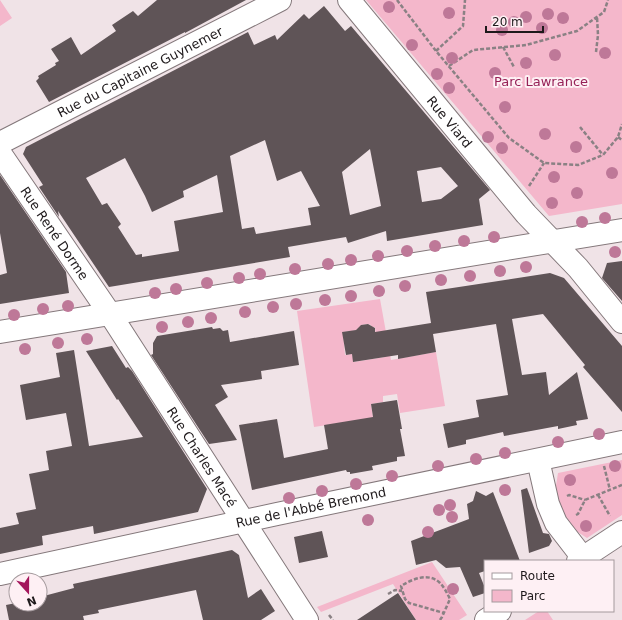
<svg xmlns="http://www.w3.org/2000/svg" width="622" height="620" viewBox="0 0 622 620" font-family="'DejaVu Sans',sans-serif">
  <rect width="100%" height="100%" fill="#f0e3e7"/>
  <path fill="#f4b7cb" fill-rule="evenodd" d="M0 0 12 18 0 26Z
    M366 0H622V204L549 216Z
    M380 299 391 360 436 352 445 406 400 413 397 394 383 396V402L371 404 373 418 314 427 297 311ZM368 324 371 325V328L375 327 376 340 385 357 354 362 352 354 345 355 343 332 360 330V327L361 325Z
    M622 460V515L587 538 570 527 555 492 558 473Z
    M432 562 467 615 459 620H416L393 584 321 612 317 607Z
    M539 611H547L553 620H525Z"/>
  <path fill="#5f5457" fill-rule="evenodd" d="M157 0H246L185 33V32L49 102 36 81 39 78 38 76 56 65 55 63 59 61 51 49 71 37 81 55 116 31 112 25 133 11 138 16Z
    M324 6 345 31 351 26 490 190 479 199 483 225 387 241 386 231 348 243 346 237 288 247 290 257 109 287 58 211 59 217 39 187 43 185 23 154 26 147 248 32 254 45 275 35 277 40 304 14 309 19ZM265 140 277 181 301 171 320 206 308 208 311 225 256 234 254 227 242 229 230 156ZM370 149 381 206 350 215 342 172ZM125 158 145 196 152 212 184 197 183 191 217 175 223 212 174 221 179 251 142 257V254L136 255 118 227 121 224 107 203 102 205 86 178ZM441 167 458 186 441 199 422 202 417 171Z
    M0 175 66 272 69 293 0 304V275L7 273 0 233Z
    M622 261V301L602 278 607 263Z
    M550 273 564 278 622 346V412L583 367 585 365 543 314 512 319 522 375 546 372 549 395 577 372 588 419 576 421 577 425 558 429V426L504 436 503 432 466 440V444L448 448 443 424 479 417 476 400 508 395 496 324 433 334 436 352 398 359V355L353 362 352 354 346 355 342 332 356 330 361 325 368 324 375 328V332L431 323 426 292Z
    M212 327 213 329 220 328 223 331 228 330 230 342 294 331 299 365 261 371 262 379 221 385 228 397 215 405 237 440 209 444 151 355 153 354V343L157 336Z
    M112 346 126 368 128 367 132 371 207 489 198 512 94 534 93 526 42 536 43 545 0 554V528L19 524 16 513 36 509 29 474 49 470 46 451 72 446 66 413 26 420 20 385 60 377 56 353 74 350 89 446 143 437 118 399 117 400 86 351Z
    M397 400 402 429H400L405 456 397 457V461L372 466 373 470 350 474V472H347L346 470 252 490 239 425 277 419 284 458 328 449 324 425 373 417 371 404Z
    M527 488 543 533 549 534 552 541 549 546 529 553 521 490Z
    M476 491 486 496 493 492 520 561H485V571L479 573 485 588V593L473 597 460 567 446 568 436 560 416 565 411 541 469 519 467 504 473 501Z
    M322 531 328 557 299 563 294 537Z
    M232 550 239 555 248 598 261 589 275 611 261 620H203L196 590 98 610 99 613 83 616 84 620H9L6 605 16 603V604H40V597L74 588 73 584Z
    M398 593 416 620H357Z"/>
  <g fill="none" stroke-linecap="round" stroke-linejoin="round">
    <defs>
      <g id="minor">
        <path id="s1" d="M349 0 526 214 578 268 622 322"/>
        <path id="s2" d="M0 143 280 0"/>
        <path id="s3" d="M0 153 110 314 307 620"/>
        <path d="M538 460 548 504 556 523 583 558"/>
        <path d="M578 561 622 532"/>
        <path id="s4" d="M0 574 277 514 622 442"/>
        <path d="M486 620 500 611"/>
      </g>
      <path id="major" d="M0 332 622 230"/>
    </defs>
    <use href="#minor" stroke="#84787b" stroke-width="24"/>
    <use href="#major" stroke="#84787b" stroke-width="24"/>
    <path stroke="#8a8184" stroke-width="2.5" stroke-dasharray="4 2" stroke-linecap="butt" d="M397 0 436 51 509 138 544 163 578 165 603 155 618 137 622 124
      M503 47 514 67
      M436 51 463 26 465 0
      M596 52 598 35 597 17
      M449 66 473 50 526 45 577 31 604 12 608 0
      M580 127 603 155
      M618 137 622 140
      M529 186 544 163
      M604 466 610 490
      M598 495 610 516
      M567 496 569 495 585 500
      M576 515 578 514 585 500 622 485
      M388 594 395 590 402 591
      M329 615 333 620
      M440 620 442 617 450 599C447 593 444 587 440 583 429 572 412 579 401 586L405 599 409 603 444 613"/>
    <use href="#minor" stroke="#fff" stroke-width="22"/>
    <use href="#major" stroke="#fff" stroke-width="22"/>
  </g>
  <g fill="#be7898">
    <circle cx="389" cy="7" r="6"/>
    <circle cx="449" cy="13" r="6"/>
    <circle cx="548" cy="14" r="6"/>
    <circle cx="526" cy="17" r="6"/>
    <circle cx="563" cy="18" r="6"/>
    <circle cx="514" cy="22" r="6"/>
    <circle cx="542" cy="28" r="6"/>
    <circle cx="502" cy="30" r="6"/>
    <circle cx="412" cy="45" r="6"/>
    <circle cx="605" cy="53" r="6"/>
    <circle cx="555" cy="55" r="6"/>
    <circle cx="452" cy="58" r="6"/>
    <circle cx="526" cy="63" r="6"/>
    <circle cx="495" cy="73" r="6"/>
    <circle cx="437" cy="74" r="6"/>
    <circle cx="449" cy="88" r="6"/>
    <circle cx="505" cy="107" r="6"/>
    <circle cx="545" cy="134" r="6"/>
    <circle cx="488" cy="137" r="6"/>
    <circle cx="576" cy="147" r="6"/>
    <circle cx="502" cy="148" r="6"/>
    <circle cx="612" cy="173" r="6"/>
    <circle cx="554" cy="177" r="6"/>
    <circle cx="577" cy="193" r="6"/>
    <circle cx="552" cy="203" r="6"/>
    <circle cx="605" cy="218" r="6"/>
    <circle cx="582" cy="222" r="6"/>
    <circle cx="494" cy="237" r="6"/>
    <circle cx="464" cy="241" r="6"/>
    <circle cx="435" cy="246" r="6"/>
    <circle cx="407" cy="251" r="6"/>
    <circle cx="615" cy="252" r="6"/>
    <circle cx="378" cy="256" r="6"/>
    <circle cx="351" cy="260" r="6"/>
    <circle cx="328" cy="264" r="6"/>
    <circle cx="526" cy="267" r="6"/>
    <circle cx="295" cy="269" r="6"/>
    <circle cx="500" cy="271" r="6"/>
    <circle cx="260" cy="274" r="6"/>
    <circle cx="470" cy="276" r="6"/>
    <circle cx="239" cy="278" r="6"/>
    <circle cx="441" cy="280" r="6"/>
    <circle cx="207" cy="283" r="6"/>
    <circle cx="405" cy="286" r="6"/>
    <circle cx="176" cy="289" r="6"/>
    <circle cx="379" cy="291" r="6"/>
    <circle cx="155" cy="293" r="6"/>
    <circle cx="351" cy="296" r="6"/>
    <circle cx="325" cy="300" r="6"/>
    <circle cx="296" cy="304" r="6"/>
    <circle cx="68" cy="306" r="6"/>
    <circle cx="273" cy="307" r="6"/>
    <circle cx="43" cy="309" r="6"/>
    <circle cx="245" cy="312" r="6"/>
    <circle cx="14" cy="315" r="6"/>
    <circle cx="211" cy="318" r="6"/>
    <circle cx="188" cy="322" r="6"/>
    <circle cx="162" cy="327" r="6"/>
    <circle cx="87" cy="339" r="6"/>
    <circle cx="58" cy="343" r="6"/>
    <circle cx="25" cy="349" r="6"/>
    <circle cx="599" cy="434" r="6"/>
    <circle cx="558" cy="442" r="6"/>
    <circle cx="505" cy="453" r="6"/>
    <circle cx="476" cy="459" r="6"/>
    <circle cx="438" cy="466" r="6"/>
    <circle cx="615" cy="466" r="6"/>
    <circle cx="392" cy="476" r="6"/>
    <circle cx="570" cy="480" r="6"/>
    <circle cx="356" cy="484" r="6"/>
    <circle cx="505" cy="490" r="6"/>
    <circle cx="322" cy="491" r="6"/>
    <circle cx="289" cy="498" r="6"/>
    <circle cx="450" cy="505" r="6"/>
    <circle cx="439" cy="510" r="6"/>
    <circle cx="452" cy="517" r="6"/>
    <circle cx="368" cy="520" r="6"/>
    <circle cx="586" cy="526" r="6"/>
    <circle cx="428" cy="532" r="6"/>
    <circle cx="453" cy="589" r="6"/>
  </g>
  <g text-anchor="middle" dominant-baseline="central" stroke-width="4" stroke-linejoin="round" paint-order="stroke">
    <g font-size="13" fill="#1e191b" stroke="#fef0f4">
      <text stroke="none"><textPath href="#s2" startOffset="157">Rue du Capitaine Guynemer</textPath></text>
      <text stroke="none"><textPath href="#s1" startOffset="158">Rue Viard</textPath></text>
      <text stroke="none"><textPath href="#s3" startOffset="97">Rue René Dorme</textPath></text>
      <text stroke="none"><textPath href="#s3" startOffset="365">Rue Charles Macé</textPath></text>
      <text stroke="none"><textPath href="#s4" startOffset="318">Rue de l'Abbé Bremond</textPath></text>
    </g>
    <g font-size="13" fill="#962157" stroke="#fef0f4">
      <text x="541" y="81">Parc Lawrance</text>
    </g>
  </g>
  <rect x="484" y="560" width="130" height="52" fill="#fef0f4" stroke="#a49a9d"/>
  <rect x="492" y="573" width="20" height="6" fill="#ffffff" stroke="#a49a9d"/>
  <text x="520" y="580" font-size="12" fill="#1e191b">Route</text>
  <rect x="492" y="590" width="20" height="12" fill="#f4b7cb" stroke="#a49a9d"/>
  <text x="520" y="600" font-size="12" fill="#1e191b">Parc</text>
  <g transform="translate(28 592) rotate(159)"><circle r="19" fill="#fef0f4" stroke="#a49a9d"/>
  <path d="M0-3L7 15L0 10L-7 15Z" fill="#a4165c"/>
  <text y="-6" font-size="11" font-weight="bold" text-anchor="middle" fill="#1e191b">N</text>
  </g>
  <path d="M486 26v6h57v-6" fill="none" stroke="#1e191b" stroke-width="2"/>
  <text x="492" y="26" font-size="12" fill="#1e191b" stroke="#fef0f4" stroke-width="3" paint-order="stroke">20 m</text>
</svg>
